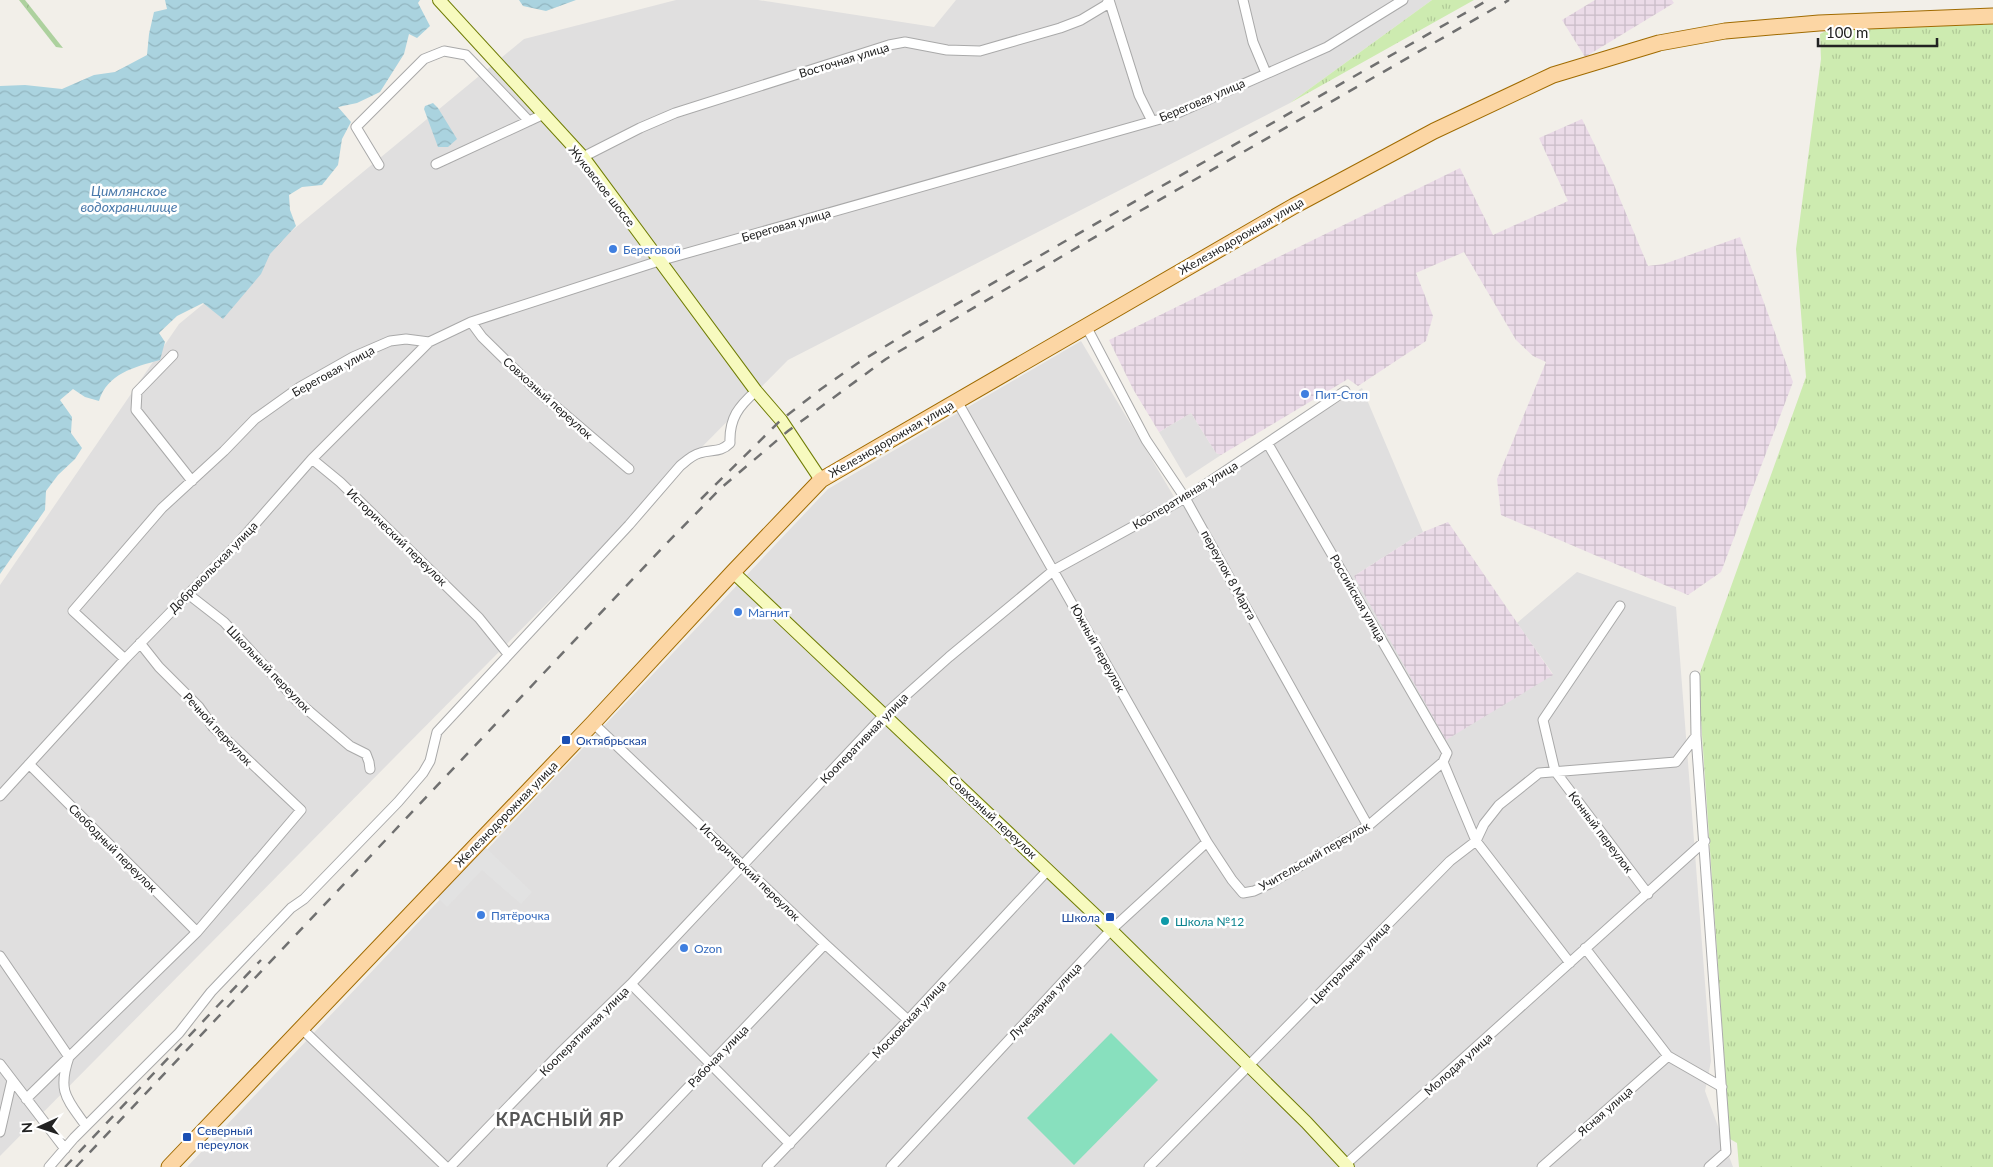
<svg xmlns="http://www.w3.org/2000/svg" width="1993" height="1167" viewBox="0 0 1993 1167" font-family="Lato,sans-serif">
  <defs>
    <pattern id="industrial-grid" width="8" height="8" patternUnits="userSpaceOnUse" patternTransform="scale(1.25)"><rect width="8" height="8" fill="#ebdbe8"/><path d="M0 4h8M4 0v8" fill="none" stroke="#c9bcc7"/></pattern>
    <pattern id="grass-tufts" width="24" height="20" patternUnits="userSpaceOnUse" patternTransform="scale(1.25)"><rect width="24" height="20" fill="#cdebb0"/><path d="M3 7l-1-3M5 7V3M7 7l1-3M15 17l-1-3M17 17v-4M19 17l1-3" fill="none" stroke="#b0c997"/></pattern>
    <pattern id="forest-crowns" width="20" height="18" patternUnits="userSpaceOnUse" patternTransform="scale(1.25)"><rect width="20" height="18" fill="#add19e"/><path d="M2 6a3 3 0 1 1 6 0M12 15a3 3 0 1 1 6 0" fill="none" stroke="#95b388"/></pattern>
    <pattern id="water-waves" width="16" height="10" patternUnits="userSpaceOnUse" patternTransform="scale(1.25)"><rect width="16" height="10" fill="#aad3df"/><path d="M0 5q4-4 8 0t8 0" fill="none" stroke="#92b5bf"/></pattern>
  </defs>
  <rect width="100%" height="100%" fill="#f2efe9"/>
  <path fill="#e0dfdf" d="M676 0H758L934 27 956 0H1432L1290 103 788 360 0 1156V585L179 324 524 39Z
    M1081 341 1176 500 1362 388 1423 532 1354 576 1553 674 1517 623 1577 572 1676 607 1711 1061 1705 1091 1733 1167H187L828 489Z
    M1191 413 1216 453 1221 455 1186 478 1159 432Z"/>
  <path fill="url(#industrial-grid)" d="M1595 0H1672L1674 3 1585 57 1562 20Z
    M1582 119 1612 180 1648 266 1664 264 1740 237 1793 382 1721 572 1688 595 1501 515 1497 479 1546 362 1533 356 1516 340 1464 252 1416 273 1433 316 1426 341 1358 386 1348 379 1221 455 1216 453 1191 413 1159 432 1133 389 1109 340 1460 168 1493 235 1568 201 1539 138Z
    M1448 522 1553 675 1446 740 1354 576 1423 532Z"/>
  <path fill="url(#grass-tufts)" d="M1432 0H1474L1290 103Z
    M1993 24V1167H1739L1737 1143 1730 1139 1699 691V676L1806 377 1796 249 1821 59 1820 34 1826 31Z"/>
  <path fill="url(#forest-crowns)" d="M19 0H25L63 48 56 47Z"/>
  <path fill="#88e0be" d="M1111 1033 1158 1080 1074 1165 1027 1118Z"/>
  <path fill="#e2e2e2" d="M484 846 532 892 521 904 482 870 447 907 436 896Z"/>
  <path fill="url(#water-waves)" d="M165 0H420L418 3 430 26 417 38 409 34 404 54 380 92 357 103 338 107 351 122 342 139 338 165 322 185 302 187 289 195 290 210 296 226 270 254 261 274 223 319 203 303 177 316 159 333 165 342 160 360C134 367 107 374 99 401L85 397 73 389 60 400 72 417 71 433 82 448 75 459 58 475 46 491 45 510 0 574V86L25 85 62 89 94 75 115 72 147 55 149 34 154 12 167 9Z
    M519 0H576L546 11 523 6Z
    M433 103 438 108 457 139 448 147H438L424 109 425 106Z"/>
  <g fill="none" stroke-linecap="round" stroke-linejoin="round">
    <defs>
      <path id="street" d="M1109 0 1139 95 1152 121
        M1243 0 1253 42 1266 73
        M583 157 640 128 675 113 889 45 905 42 947 50 980 51 1060 28 1081 20 1106 5 1109 0
        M436 164 542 115
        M379 165 356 127 424 59 444 51 466 55 529 121
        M471 322 482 337 534 388 629 469
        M1086 326 1146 440 1185 498 1368 826
        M173 355 137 392 136 410 192 481
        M957 401 1207 842 1232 880 1243 893 1254 891 1269 884 1368 826 1443 762 1447 753 1268 444
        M312 459 340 482 479 618 508 654
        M188 594 224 622 296 700 350 746 366 754 369 762 370 769
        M1620 606 1543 720 1555 771 1648 894
        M125 659 73 611 162 508 224 451 255 419 300 387 353 357 390 341 406 339 429 342 471 322 659 261 1171 116 1327 47 1403 0
        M1695 676 1696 736 1726 1152 1709 1167
        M593 723 825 944 908 1020
        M1443 762 1476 841 1570 963
        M29 764 197 932
        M0 796 125 659 240 541 312 459 429 342
        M1585 948 1668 1056 1722 1087
        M0 956 69 1057C57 1092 67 1099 86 1126
        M631 984 790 1144
        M302 1029 446 1167
        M0 1064 65 1149
        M26 1099 197 932 301 810 213 727 199 707 159 667 140 643
        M0 1132 12 1080
        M1346 1164 1705 841
        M49 1167 74 1138 179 1033 211 992 291 908 304 899 398 802 423 773 430 761 437 732 629 525 680 466C686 461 692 455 700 453 713 449 720 453 730 443 729 418 739 406 756 391
        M450 1167 560 1053 631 984 884 715 949 657 1054 570 1185 498 1345 391
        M612 1167 825 944
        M767 1167 908 1020 1048 870
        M891 1167 1111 930 1207 842
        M1149 1167 1450 861 1476 841 1484 824 1499 805 1539 773 1676 762 1696 736
        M1542 1167 1668 1056"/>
      <path id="secondary" d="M439 0 583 157 756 391 781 420 821 480
        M733 572 1111 930 1306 1122 1348 1167"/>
      <path id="primary" d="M169 1167 593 723 733 572 821 480 1294 206 1434 131 1553 75 1659 43 1725 31 1819 23 1993 16"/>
    </defs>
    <use href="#street" stroke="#a9a9a9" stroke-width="11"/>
    <use href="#secondary" stroke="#707d05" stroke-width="14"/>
    <use href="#primary" stroke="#a06b00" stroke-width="17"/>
    <use href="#street" stroke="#fff" stroke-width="9"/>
    <use href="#secondary" stroke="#f7fabf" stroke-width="12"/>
    <use href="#primary" stroke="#fcd6a4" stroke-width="15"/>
    <path stroke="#707070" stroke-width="2.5" stroke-dasharray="10 10" stroke-linecap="butt" d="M701 499 781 420 821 389 858 363 917 327 1062 243 1488 0
      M65 1167 261 960
      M76 1167 665 545 721 488 788 431 886 359 1126 219 1509 0"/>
  </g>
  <g fill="#3f7fe0" stroke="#fff" stroke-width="2">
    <circle cx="613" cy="249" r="5"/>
    <circle cx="1305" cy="394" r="5"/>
    <circle cx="738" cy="612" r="5"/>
    <circle cx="481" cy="915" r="5"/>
    <circle cx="684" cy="948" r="5"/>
  </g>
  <g fill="#1a4fb4" stroke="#fff" stroke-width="2">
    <rect x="561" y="735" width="10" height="10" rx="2.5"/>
    <rect x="1105" y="912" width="10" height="10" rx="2.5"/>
    <rect x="182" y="1132" width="10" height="10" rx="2.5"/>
  </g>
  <circle fill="#0f9aa8" stroke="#fff" stroke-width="2" cx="1165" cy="921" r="5"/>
  <g text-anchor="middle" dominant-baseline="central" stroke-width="5" stroke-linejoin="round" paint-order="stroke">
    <g font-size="12" fill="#222" stroke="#fff">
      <text transform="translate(844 60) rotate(-17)">Восточная улица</text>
      <text transform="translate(1202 100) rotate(-23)">Береговая улица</text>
      <text transform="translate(602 186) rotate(52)">Жуковское шоссе</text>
      <text transform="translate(786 225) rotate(-16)">Береговая улица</text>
      <text transform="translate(1241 236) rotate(-30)">Железнодорожная улица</text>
      <text transform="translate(333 371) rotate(-29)">Береговая улица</text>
      <text transform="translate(548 398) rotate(42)">Совхозный переулок</text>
      <text transform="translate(891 439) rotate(-30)">Железнодорожная улица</text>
      <text transform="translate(1185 495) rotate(-31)">Кооперативная улица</text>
      <text transform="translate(397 537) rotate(44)">Исторический переулок</text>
      <text transform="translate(213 567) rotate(-46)">Добровольская улица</text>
      <text transform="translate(1229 575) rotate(61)">переулок 8 Марта</text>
      <text transform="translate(1358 598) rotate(60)">Российская улица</text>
      <text transform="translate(1098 648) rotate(61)">Южный переулок</text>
      <text transform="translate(269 669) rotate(46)">Школьный переулок</text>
      <text transform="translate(218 729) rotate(47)">Речной переулок</text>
      <text transform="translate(864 738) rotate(-46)">Кооперативная улица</text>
      <text transform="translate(506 814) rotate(-46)">Железнодорожная улица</text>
      <text transform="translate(993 817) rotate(43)">Совхозный переулок</text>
      <text transform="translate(1601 832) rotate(53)">Конный переулок</text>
      <text transform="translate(113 848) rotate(45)">Свободный переулок</text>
      <text transform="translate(1314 856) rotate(-30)">Учительский переулок</text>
      <text transform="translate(750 872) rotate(44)">Исторический переулок</text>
      <text transform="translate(1350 963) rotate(-46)">Центральная улица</text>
      <text transform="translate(1045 1001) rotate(-47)">Лучезарная улица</text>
      <text transform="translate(909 1019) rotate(-47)">Московская улица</text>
      <text transform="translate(584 1031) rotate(-45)">Кооперативная улица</text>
      <text transform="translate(718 1056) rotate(-46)">Рабочая улица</text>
      <text transform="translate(1458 1064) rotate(-42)">Молодая улица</text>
      <text transform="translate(1605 1111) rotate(-41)">Ясная улица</text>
    </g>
    <g font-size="12" fill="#366cbe" stroke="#fff" text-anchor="start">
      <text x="623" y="249">Береговой</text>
      <text x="1315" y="394">Пит-Стоп</text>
      <text x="748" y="612">Магнит</text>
      <text x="491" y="915">Пятёрочка</text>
      <text x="694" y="948">Ozon</text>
    </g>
    <g font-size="12" fill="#164399" stroke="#fff" text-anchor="start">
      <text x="576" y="740">Октябрьская</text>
      <text x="1100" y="917" text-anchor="end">Школа</text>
      <text x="197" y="1130">Северный<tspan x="197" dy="14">переулок</tspan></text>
    </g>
    <g font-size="12" fill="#0d838f" stroke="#fff" text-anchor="start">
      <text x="1175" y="921">Школа №12</text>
    </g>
    <g font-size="14" font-style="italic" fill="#4a7aab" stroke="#fff">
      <text x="129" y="190">Цимлянское<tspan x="129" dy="16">водохранилище</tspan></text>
    </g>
    <g font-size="18" font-weight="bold" letter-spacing="1" fill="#555" stroke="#fff">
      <text x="560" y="1119">КРАСНЫЙ ЯР</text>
    </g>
  </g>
  <g transform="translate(40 1127) rotate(267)" stroke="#ffffff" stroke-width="4" paint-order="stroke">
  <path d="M0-4L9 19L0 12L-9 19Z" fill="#222222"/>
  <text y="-8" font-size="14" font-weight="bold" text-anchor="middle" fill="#222222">N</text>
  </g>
  <path d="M1818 38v8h119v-8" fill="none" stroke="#222222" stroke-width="2.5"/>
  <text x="1826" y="38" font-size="15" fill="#222222" stroke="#ffffff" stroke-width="4" paint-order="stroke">100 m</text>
</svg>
